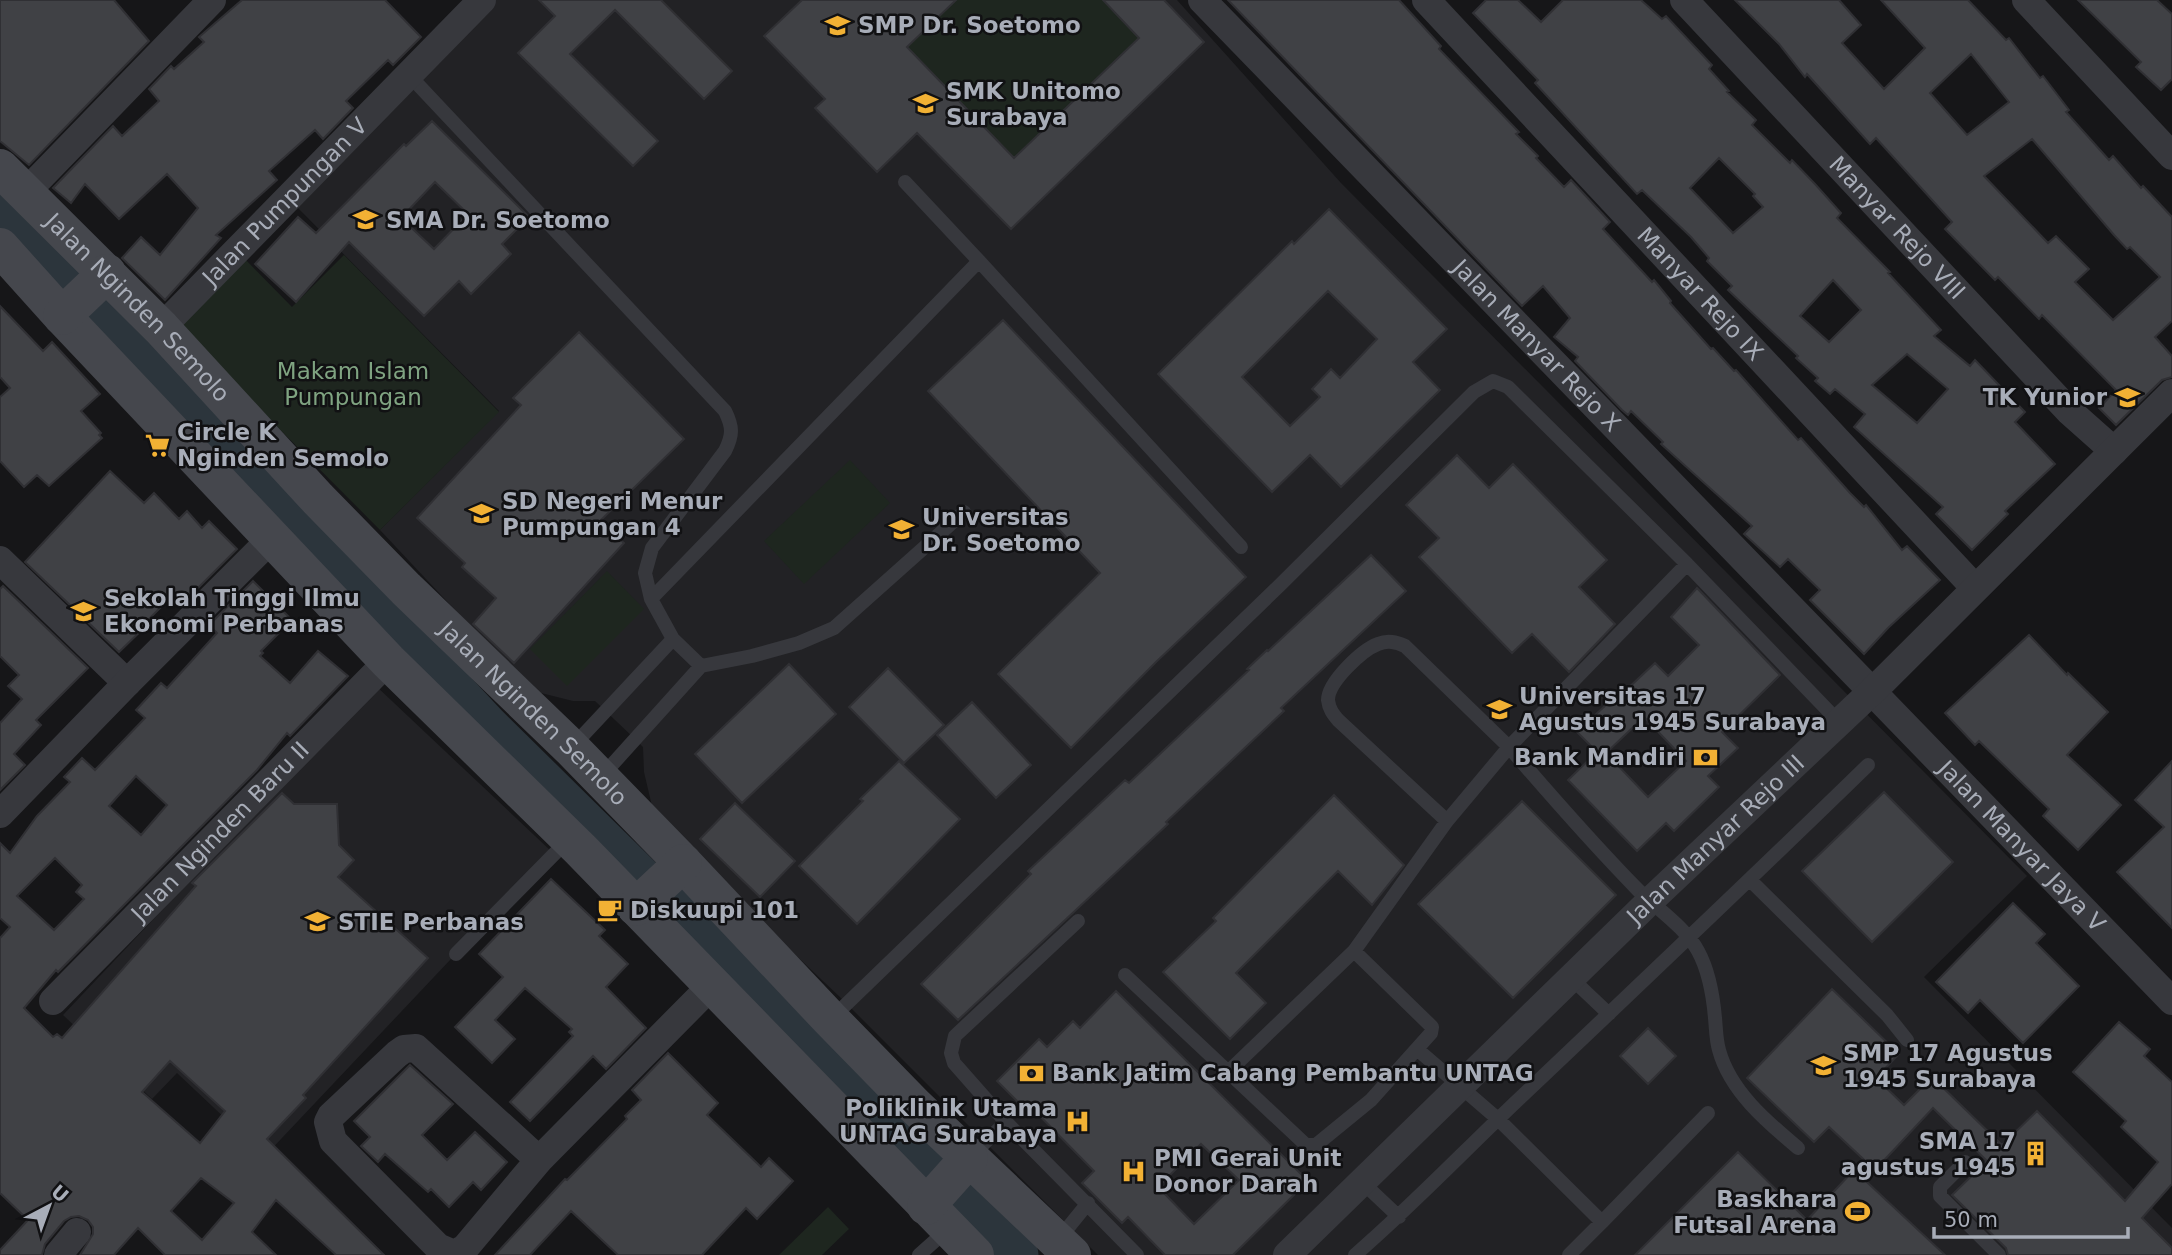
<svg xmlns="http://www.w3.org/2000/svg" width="2172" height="1255" viewBox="0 0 2172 1255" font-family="'DejaVu Sans',sans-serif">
  <rect width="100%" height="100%" fill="#161618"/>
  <path fill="#222225" d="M494 0H1177L1341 183 2027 876 1924 977 2172 1228V1255H1098L842 999 656 823 644 772 643 747 635 739 595 701H573L541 693 471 627 380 530 499 411 294 204Z
    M375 685 552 852 265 1156 177 1073 152 1099 63 1015Z"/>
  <path fill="#1e261f" d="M956 0H1103L1139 38 1014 158 907 47Z
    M344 255 499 412 380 530 176 325 244 258 292 307Z
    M850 460 890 503 804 584 764 541Z
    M607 571 644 609 567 686 530 649Z
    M828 1207 849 1229 822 1255H779Z"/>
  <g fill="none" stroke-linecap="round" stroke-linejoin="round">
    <path stroke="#2c353c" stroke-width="47" d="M0 209 110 324 485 727 775 1013 960 1203 1015 1255"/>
  </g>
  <path fill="#404145" stroke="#303034" stroke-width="2" fill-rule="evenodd" d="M0 0H114L149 41 29 165 0 141Z
    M242 0H385L421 37 393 65 388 60 346 101 353 108 323 139 315 130 269 171 277 180 216 235 221 238 165 300 122 258 141 237 160 255 198 208 167 174 119 219 85 184 71 203 53 188 113 126 122 136 159 101 149 89 171 66 174 69 204 42 199 37Z
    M539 0H661L732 71 704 99 615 10 570 54 658 141 633 166 518 53 555 16Z
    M802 0H956L907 47 1014 158 1139 38 1103 0H1164L1204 42 1011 229 917 133 877 172 815 108 825 99 764 36Z
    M1228 0H1399L1441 46 1439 49 1519 132 1516 134 1538 156 1536 158 1564 187 1571 180 1610 222 1603 229 1652 282 1654 280 1671 301 1670 303 1711 349 1713 348 1734 371 1736 370 1798 440 1801 438 1850 493 1864 507 1866 505 1902 550 1907 546 1940 580 1888 628 1864 654 1810 600 1820 590 1788 559 1780 567 1744 534 1752 526 1661 444 1663 442 1631 411 1628 415 1622 410 1575 361 1578 357 1554 337 1570 318 1543 286 1522 306Z
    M1486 0H1518L1541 22 1563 0H1641L1662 19 1666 16 1712 65 1709 69 1729 91 1727 92 1756 120 1752 125 1790 163 1792 160 1815 184 1841 213 1837 218 1890 272 1888 273 1941 330 1934 336 1970 366 1975 360 2025 412 2015 422 2055 464 2005 511 2008 514 1972 550 1936 514 1943 507 1854 427 1865 414 1835 389 1830 394 1815 381 1818 378 1796 358 1798 356 1728 290 1732 286 1707 261 1709 258 1691 237 1642 190 1637 194 1535 83 1538 80 1473 13ZM1719 158 1755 194 1753 196 1763 207 1733 233 1690 188ZM1833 280 1861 310 1829 342 1800 316ZM1907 354 1948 389 1917 423 1872 385Z
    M1735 0H1839L1861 25 1842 43 1884 89 1925 48 1881 0H1968L2006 40 2009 38 2040 78 2043 76 2069 110 2066 112 2109 160 2113 156 2141 188 2143 186 2172 217V321L2155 337 2172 356V377L2162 380 2116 425 2099 408 2116 390 2042 315 2039 319 1998 277 1995 280 1945 229 1952 222 1876 138 1870 144 1807 74 1805 77 1779 44ZM1971 54 2009 102 1967 135 1930 93ZM2032 139 2114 235 2127 249 2130 247 2160 277 2113 320 2075 282 2089 269 2056 236 2048 243 1984 176Z
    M2078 0H2157L2172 14V79L2161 90 2136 67 2141 62Z
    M432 121 529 217 502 244 511 254 471 294 459 281 424 316 349 242 296 302 255 264 298 217 316 233 404 144 406 146ZM435 182 468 214 434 249 401 218Z
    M1329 209 1447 329 1413 362 1440 390 1341 487 1310 455 1272 492 1158 374 1292 241 1294 244ZM1328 291 1377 339 1340 378 1331 369 1312 389 1320 397 1290 426 1242 377Z
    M0 306 43 351 52 342 100 394 81 411 101 433 99 435 102 438 49 486 37 475 24 487 0 461V397L10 388 0 377Z
    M1003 320 1246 577 1156 662 1071 748 998 674 1100 573 928 391Z
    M579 332 684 439 600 521 624 543 514 663 473 624 496 598 462 567 465 563 417 518 521 405 513 398Z
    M1457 455 1489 488 1513 464 1607 560 1579 587 1615 624 1569 672 1532 634 1512 653 1419 557 1439 538 1406 505Z
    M110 471 144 503 154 493 179 519 187 511 202 528 209 521 237 549 183 603 174 594 146 622 148 624 119 652 25 562Z
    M1371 555 1406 591 1281 708 1284 711 1166 822 1168 824 958 1020 921 984 1031 874 1028 871 1125 780 1129 783 1249 670 1247 669 1267 650 1268 651Z
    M253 581 292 620 261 651 263 653 260 656 290 683 318 651 348 676 290 736 287 733 257 770 58 972 56 970 24 1008 53 1037 57 1034 62 1038 196 886 192 883 282 793 294 804H337L339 845 354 860 338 877 428 958 303 1095 306 1098 267 1139 384 1255H336L276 1200 252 1232 276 1255H165L138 1228 114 1255H80L93 1234V1227L88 1220 79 1216 71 1217 64 1221 45 1244 42 1255H0V1250L28 1220 0 1193V938L10 927 0 918V843L10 853 37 816 70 782 64 777 82 758 95 770 145 718 136 710 161 683 167 688 217 633 209 625ZM136 776 167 805 141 835 109 806ZM55 858 82 885 76 892 84 899 54 930 17 896ZM170 1061 225 1111 200 1143 142 1092ZM201 1178 234 1203 202 1240 171 1211Z
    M3 586 88 668 36 720 41 725 14 754 25 765 0 790V723L22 699 8 686 19 675 0 656V589Z
    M1697 588 1780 675 1722 732 1738 748 1708 776 1719 787 1674 831 1666 823 1637 851 1568 780 1597 752 1577 732 1623 689 1625 691 1655 663 1668 676 1699 645 1671 617ZM1644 717 1686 761 1648 797 1606 753Z
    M2029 635 2067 675 2068 673 2108 712 2067 755 2121 805 2078 850 2043 816 2049 809 1979 741 1975 745 1945 713Z
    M789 664 836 714 742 803 695 754Z
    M888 668 944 725 904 763 849 707Z
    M972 702 1031 765 996 798 937 735Z
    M899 761 960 819 857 924 799 866 863 801 860 799Z
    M2172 761V928L2117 872 2164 827 2135 800Z
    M1884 792 1953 862 1872 942 1802 871Z
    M1334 795 1404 865 1372 905 1338 871 1236 973 1266 1003 1230 1039 1163 972 1216 921 1213 918Z
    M1522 801 1616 895 1513 998 1418 904Z
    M735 803 795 861 760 897 700 839Z
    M551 879 605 930 599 936 628 964 606 987 646 1028 606 1069 593 1056 530 1121 510 1102 573 1036 569 1032 572 1029 525 988 495 1020 515 1039 492 1063 455 1027 503 977 479 954Z
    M2013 903 2045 934 2036 943 2079 986 2023 1043 1980 1000 1968 1013 1936 982Z
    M1832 989 1899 1054 1876 1078 1904 1105 1932 1077 2002 1145 2037 1111 2125 1201 2158 1162 2121 1127 2126 1121 2073 1072 2119 1022 2150 1049 2144 1056 2172 1082V1184L2142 1218 2172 1248V1255H2008L2006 1248 1952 1195 1987 1161 1933 1108 1875 1170 1829 1127 1814 1142 1747 1078Z
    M1116 991 1308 1181 1233 1255H1165L1128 1217 1122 1223 1082 1183 1094 1171 1028 1104 1024 1108 997 1081 1039 1039 1047 1047 1073 1021 1080 1028ZM1201 1144 1239 1180 1194 1224 1158 1187Z
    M1648 1028 1676 1056 1648 1084 1620 1056Z
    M668 1053 718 1103 707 1115 761 1167 769 1158 793 1181 757 1219 746 1208 702 1255H618L571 1211 530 1255H495L565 1179 567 1180 627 1119 625 1116 641 1100 632 1090Z
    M410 1065 453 1104 422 1135 447 1160 475 1132 507 1162 481 1190 473 1182 449 1207 431 1189 428 1192 385 1154 378 1162 361 1146 370 1137 354 1121Z
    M1738 1152 1807 1220 1854 1170 1945 1255H1635Z"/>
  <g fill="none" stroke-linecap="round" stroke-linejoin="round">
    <path stroke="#37383d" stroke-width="14" d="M409 75 725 411C733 427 733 435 725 451L652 548 645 573 651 599 673 639 701 666 752 656 799 643 834 628 964 512
      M905 182 979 261
      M1687 564 1839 722
      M651 599 979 261 1241 547
      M572 747 673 639
      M601 777 701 666
      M1750 880 1887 1015 1907 1040
      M1078 921 955 1036 951 1053 954 1063 1006 1122 1137 1255
      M456 954 568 840
      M1125 975 1306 1145H1316L1371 1100 1431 1033 1432 1027 1428 1023 1354 951
      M1571 978 1609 1014
      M832 1018 1281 584 1474 392 1493 381 1508 387 1687 564 1509 747C1551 796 1593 844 1638 890 1657 909 1685 927 1698 951 1709 971 1713 995 1715 1018 1716 1028 1716 1040 1719 1050 1730 1091 1767 1122 1798 1148
      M1418 1050 1499 1120 1602 1222 1708 1113
      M1229 1071 1354 951 1447 821 1509 747 1405 646C1396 642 1388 640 1378 644 1362 650 1328 682 1328 700 1329 709 1333 714 1338 720L1447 821
      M970 1157 1006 1122
      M1965 1162 1940 1187V1196L1999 1255
      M1362 1182 1399 1217
      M1058 1240 1088 1203
      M919 1255 947 1230
      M1355 1255C1413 1205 1465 1150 1520 1098 1636 988 1753 877 1868 765
      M1569 1255 1602 1222"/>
    <g stroke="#37383d" stroke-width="28">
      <path id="s1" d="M1202 0 2172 1001"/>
      <path id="s2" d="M1426 0 1975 588"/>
      <path id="s3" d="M1684 0 2069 411 2114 451"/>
      <path d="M2026 0 2172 156"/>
      <path d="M25 193 212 0"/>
      <path id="s4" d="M161 328 482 0"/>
      <path d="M0 560 127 683"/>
      <path d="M0 814 127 683 272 538"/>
      <path id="s5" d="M53 1001 388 661"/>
      <path d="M539 1160 416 1048 404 1049 397 1054 331 1116 328 1122 333 1141 438 1247 454 1254 465 1248 539 1160 711 986"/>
      <path d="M58 1255 77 1232"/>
      <path id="s6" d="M1287 1255 1650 901 1884 680 2172 393"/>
    </g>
    <g stroke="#45474d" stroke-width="38">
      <path id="s7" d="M0 168 161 328 318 499 406 589 571 748 683 863 830 1019 914 1105 1072 1255"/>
      <path d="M0 247 62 316 388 661 581 850 975 1255"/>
      <path d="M62 316 107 273"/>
      <path d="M636 907 683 863"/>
      <path d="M926 1206 969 1158"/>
    </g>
  </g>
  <defs>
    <symbol id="school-bare" viewBox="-9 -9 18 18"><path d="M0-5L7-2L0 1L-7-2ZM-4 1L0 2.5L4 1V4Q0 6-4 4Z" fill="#f2b134" stroke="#111113" stroke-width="2.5" paint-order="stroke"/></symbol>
    <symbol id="supermarket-bare" viewBox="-9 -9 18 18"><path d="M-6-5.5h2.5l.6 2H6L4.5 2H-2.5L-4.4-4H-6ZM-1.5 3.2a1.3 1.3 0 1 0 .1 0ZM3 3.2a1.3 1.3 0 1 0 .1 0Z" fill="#f2b134" stroke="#111113" stroke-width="2.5" paint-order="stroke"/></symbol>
    <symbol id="university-bare" viewBox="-9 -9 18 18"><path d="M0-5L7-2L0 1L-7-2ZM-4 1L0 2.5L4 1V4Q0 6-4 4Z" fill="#f2b134" stroke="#111113" stroke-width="2.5" paint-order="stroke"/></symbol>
    <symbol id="bank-bare" viewBox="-9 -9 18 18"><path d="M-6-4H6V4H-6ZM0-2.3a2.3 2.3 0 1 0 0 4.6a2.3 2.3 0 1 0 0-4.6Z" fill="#f2b134" stroke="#111113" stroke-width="2.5" paint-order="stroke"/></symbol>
    <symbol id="cafe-bare" viewBox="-9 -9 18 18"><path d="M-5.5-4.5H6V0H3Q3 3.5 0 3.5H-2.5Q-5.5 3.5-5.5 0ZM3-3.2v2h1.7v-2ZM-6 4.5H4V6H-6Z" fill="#f2b134" stroke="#111113" stroke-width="2.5" paint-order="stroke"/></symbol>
    <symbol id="hospital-bare" viewBox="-9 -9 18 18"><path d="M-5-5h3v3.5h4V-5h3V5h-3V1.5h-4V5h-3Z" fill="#f2b134" stroke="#111113" stroke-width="2.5" paint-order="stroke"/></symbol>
    <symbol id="building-bare" viewBox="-9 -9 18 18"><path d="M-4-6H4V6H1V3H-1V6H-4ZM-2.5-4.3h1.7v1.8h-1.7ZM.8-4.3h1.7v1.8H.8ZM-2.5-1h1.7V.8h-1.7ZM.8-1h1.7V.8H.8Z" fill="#f2b134" stroke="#111113" stroke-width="2.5" paint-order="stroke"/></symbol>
    <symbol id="stadium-bare" viewBox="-9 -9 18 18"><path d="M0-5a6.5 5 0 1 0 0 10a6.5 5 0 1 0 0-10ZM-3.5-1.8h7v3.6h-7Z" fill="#f2b134" stroke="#111113" stroke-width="2.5" paint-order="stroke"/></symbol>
  </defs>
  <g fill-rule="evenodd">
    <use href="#school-bare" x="820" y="8" width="35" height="35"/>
    <use href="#school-bare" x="908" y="86" width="35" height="35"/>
    <use href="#school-bare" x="348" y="202" width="35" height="35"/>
    <use href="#school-bare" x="2110" y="380" width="35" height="35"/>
    <use href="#supermarket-bare" x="140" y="428" width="35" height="35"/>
    <use href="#school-bare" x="464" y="496" width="35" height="35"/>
    <use href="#university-bare" x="884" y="512" width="35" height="35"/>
    <use href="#university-bare" x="66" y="594" width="35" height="35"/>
    <use href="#university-bare" x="1482" y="692" width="35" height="35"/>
    <use href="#bank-bare" x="1688" y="740" width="35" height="35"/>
    <use href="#cafe-bare" x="592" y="892" width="35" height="35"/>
    <use href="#university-bare" x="300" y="904" width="35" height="35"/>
    <use href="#school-bare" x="1806" y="1048" width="35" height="35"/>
    <use href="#bank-bare" x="1014" y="1056" width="35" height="35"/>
    <use href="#hospital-bare" x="1060" y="1104" width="35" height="35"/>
    <use href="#building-bare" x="2018" y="1136" width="35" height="35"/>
    <use href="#hospital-bare" x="1116" y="1154" width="35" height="35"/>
    <use href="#stadium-bare" x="1840" y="1194" width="35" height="35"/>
  </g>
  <g text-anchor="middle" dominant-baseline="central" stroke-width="5" stroke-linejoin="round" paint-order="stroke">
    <g font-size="23" font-weight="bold" fill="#a8adb8" stroke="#111113" text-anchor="start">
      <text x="858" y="25">SMP Dr. Soetomo</text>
      <text x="946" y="91">SMK Unitomo<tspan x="946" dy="26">Surabaya</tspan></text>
      <text x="386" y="220">SMA Dr. Soetomo</text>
      <text x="2107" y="397" text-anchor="end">TK Yunior</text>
      <text x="177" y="432">Circle K<tspan x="177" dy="26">Nginden Semolo</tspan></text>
      <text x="502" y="501">SD Negeri Menur<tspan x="502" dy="26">Pumpungan 4</tspan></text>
      <text x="922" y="517">Universitas<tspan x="922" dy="26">Dr. Soetomo</tspan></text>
      <text x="104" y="598">Sekolah Tinggi Ilmu<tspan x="104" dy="26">Ekonomi Perbanas</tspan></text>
      <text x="1519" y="696">Universitas 17<tspan x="1519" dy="26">Agustus 1945 Surabaya</tspan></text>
      <text x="1685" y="757" text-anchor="end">Bank Mandiri</text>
      <text x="630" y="910">Diskuupi 101</text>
      <text x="338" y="922">STIE Perbanas</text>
      <text x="1843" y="1053">SMP 17 Agustus<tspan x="1843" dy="26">1945 Surabaya</tspan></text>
      <text x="1052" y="1073">Bank Jatim Cabang Pembantu UNTAG</text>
      <text x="1057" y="1108" text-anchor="end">Poliklinik Utama<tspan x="1057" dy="26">UNTAG Surabaya</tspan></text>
      <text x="2016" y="1141" text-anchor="end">SMA 17<tspan x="2016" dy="26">agustus 1945</tspan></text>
      <text x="1154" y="1158">PMI Gerai Unit<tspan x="1154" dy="26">Donor Darah</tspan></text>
      <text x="1837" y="1199" text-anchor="end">Baskhara<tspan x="1837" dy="26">Futsal Arena</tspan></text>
    </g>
    <g font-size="23" fill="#a8adb8" stroke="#111113">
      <text stroke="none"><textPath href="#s4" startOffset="177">Jalan Pumpungan V</textPath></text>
      <text stroke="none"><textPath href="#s3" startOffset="312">Manyar Rejo VIII</textPath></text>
      <text stroke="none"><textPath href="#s2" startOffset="402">Manyar Rejo IX</textPath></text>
      <text stroke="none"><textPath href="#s7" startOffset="196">Jalan Nginden Semolo</textPath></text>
      <text stroke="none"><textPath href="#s1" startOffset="481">Jalan Manyar Rejo X</textPath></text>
      <text stroke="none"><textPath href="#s7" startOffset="763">Jalan Nginden Semolo</textPath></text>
      <text stroke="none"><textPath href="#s5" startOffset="238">Jalan Nginden Baru II</textPath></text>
      <text stroke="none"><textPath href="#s6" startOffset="597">Jalan Manyar Rejo III</textPath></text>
      <text stroke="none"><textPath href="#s1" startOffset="1178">Jalan Manyar Jaya V</textPath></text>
    </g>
    <g font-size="23" fill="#7fa381" stroke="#111113">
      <text x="353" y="371">Makam Islam<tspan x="353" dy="26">Pumpungan</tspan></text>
    </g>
  </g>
  <g transform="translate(49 1206) rotate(41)" stroke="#111113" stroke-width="5" paint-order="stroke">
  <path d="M0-5L12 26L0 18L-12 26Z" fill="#a8adb8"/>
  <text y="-10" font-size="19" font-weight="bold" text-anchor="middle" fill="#a8adb8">U</text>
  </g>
  <path d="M1934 1227v10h194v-10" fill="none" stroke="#a8adb8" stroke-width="3.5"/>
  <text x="1944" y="1227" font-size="21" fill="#a8adb8" stroke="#111113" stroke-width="5" paint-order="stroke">50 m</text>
</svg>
